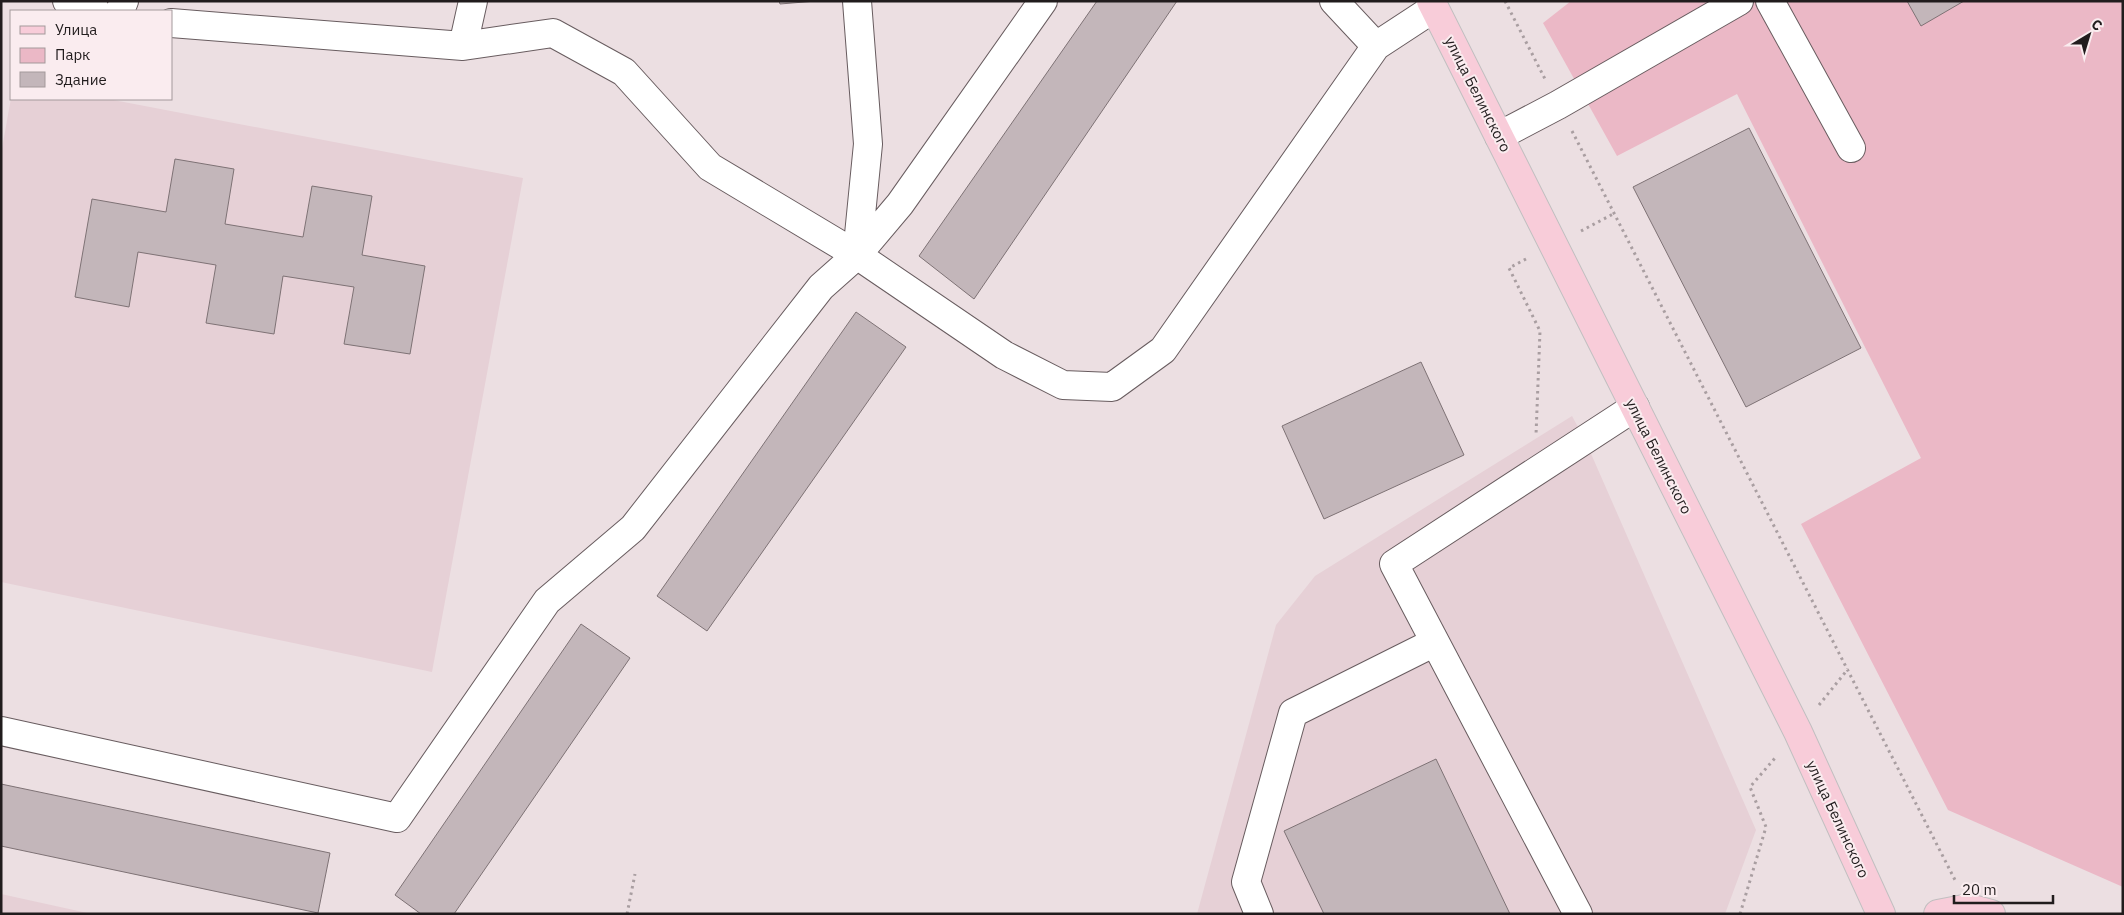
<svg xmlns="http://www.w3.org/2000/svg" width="2124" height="915" viewBox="0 0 2124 915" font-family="'IBM Plex Sans',sans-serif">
  <rect width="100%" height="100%" fill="#ecdfe2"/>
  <path fill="#e6d0d6" d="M11 98 108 99 523 178 432 672 1 582V154Z
    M1572 416 1585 440 1756 830 1725 914H1197L1276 625 1315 576Z
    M1 894 92 914H1Z"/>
  <path fill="#ebb8c6" d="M1571 1H2123V887L1948 810 1801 524 1921 458 1737 94 1617 156 1543 23Z"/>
  <path fill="#c3b6ba" stroke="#7e7275" d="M779 1H816L780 4Z
    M1097 1H1177L974 299 919 256Z
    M1907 1H1964L1921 26Z
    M1749 128 1861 348 1746 407 1633 187Z
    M175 159 234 169 225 224 303 237 312 186 372 196 362 255 425 266 410 354 344 344 354 287 283 276 274 334 206 323 216 265 138 252 129 307 75 297 92 199 166 212Z
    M856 312 906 347 707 631 657 596Z
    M1421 362 1464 455 1324 519 1282 426Z
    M581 624 630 658 454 914H421L395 895Z
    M1436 759 1510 914H1324L1284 831Z
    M1 784 330 853 318 913 1 846Z"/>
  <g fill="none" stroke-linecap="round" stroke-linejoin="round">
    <defs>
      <path id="minor" d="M67 1 96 11
        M857 1 868 144 857 255
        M1334 1 1376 46
        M1770 1 1851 148
        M120 11 124 1
        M171 23 463 46 553 33 624 72 710 167 857 255 1004 355 1063 385 1112 387 1163 350 1376 46 1434 8
        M463 46 473 1
        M1499 136 1558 105 1739 1
        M1 731 397 818 547 601 633 528 821 287 857 255 900 204 1043 1
        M1259 914 1246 882 1293 713 1435 642
        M1578 914 1394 564 1635 407"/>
      <path id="major" d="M1431 1 1798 732 1881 914
        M1938 914 1969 908 1991 914"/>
    </defs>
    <use href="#minor" stroke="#685c5f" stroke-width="30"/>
    <use href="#major" stroke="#c1bfc0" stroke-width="30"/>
    <path stroke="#a99ea1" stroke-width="3" stroke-dasharray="2.5 4" stroke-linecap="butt" d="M1505 1 1545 79
      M1572 131 1955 880
      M1581 231 1615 213
      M1526 259 1509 268 1540 331 1536 435
      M1819 705 1848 669
      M627 914 635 874
      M1740 914 1766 827 1750 787 1775 758"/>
    <use href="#minor" stroke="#fff" stroke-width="28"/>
    <use href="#major" stroke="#f8ccd9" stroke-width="28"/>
  </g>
  <g text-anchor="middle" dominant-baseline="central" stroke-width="4" stroke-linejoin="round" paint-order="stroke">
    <g font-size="15" fill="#211c1d" stroke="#faecef">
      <text transform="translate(1478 94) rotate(63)">улица Белинского</text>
      <text transform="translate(1659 456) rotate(63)">улица Белинского</text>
      <text transform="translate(1838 819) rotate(65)">улица Белинского</text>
    </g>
  </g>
  <rect width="2124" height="915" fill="none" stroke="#211c1d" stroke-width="5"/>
  <rect x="10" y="10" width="162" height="90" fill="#faecef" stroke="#a3999b"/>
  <rect x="20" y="26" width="25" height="8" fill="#f8ccd9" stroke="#a3999b"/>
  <text x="55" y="35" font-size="15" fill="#211c1d">Улица</text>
  <rect x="20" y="48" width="25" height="15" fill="#ebb8c6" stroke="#a3999b"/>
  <text x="55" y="60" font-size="15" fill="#211c1d">Парк</text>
  <rect x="20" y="72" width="25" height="15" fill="#c3b6ba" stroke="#a3999b"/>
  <text x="55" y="85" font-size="15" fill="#211c1d">Здание</text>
  <g transform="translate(2089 35) rotate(38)" stroke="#faecef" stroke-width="4" paint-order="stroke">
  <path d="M0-4L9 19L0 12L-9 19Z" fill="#211c1d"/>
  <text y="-8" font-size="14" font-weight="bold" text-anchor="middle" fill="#211c1d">С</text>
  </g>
  <path d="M1954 895v8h99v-8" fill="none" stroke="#211c1d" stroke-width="2.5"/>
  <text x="1962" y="895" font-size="15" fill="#211c1d" stroke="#faecef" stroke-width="4" paint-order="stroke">20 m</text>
</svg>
